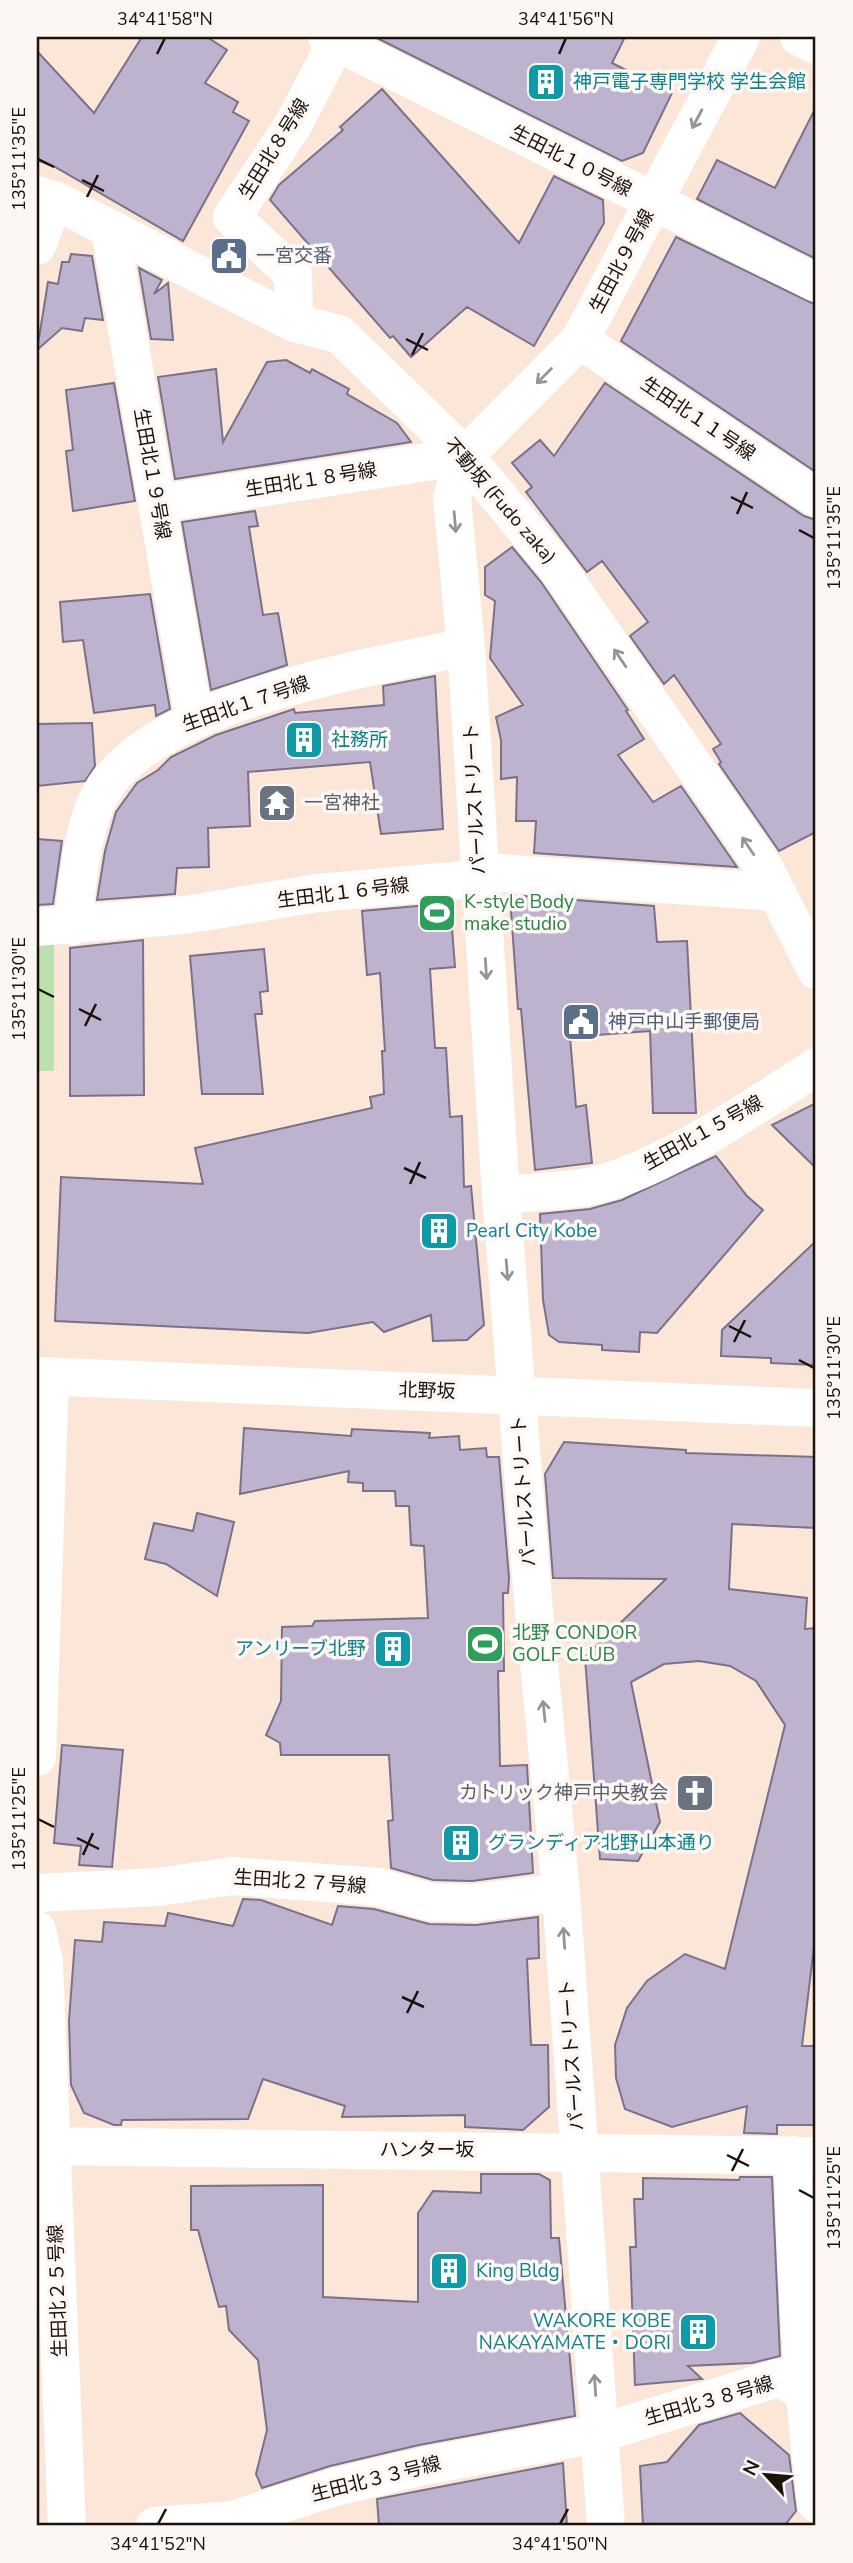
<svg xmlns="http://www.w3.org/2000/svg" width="853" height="2563" viewBox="0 0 853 2563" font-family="'Nunito Sans','Noto Sans JP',sans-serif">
  <rect width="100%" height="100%" fill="#fce6d7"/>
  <path fill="#bce0ad" d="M37 942H54V1071H37Z"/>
  <path fill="#bdb3ce" stroke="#7a718a" stroke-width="2" d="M142 37H207L227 50 205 83 238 102 233 112 249 121 183 241 55 167 37 160V51L94 113Z
    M375 37H625L612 63 672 93 643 153 622 161Z
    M382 89 519 243 554 176 603 200 604 223 534 346 467 307 411 357 393 336 390 338 270 200 279 185 343 130 340 127Z
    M816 107V259L697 199 717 160 775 188Z
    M676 237 816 305V472L621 341Z
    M71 254 92 256 103 320 85 318 82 331 62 328 37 350 48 282 58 284 62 262H69Z
    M139 268 162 280 154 294 168 283 173 340 151 339Z
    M286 360 310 373 312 369 349 389 347 394 397 423 411 442 175 479 158 377 216 369 223 442 267 362Z
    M114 383 135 501 73 511 66 451 73 450 66 390Z
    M605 383 804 516 816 520V832L779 851 719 764 721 762 713 749 721 744 674 675 664 684 630 636 648 622 602 561 587 572 526 492 532 487 512 463 540 440 554 456Z
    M255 511 258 526 249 527 263 615 278 613 287 665 211 690 182 522Z
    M512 547 541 582 628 710 626 711 644 739 618 755 653 802 681 786 737 867 534 853 536 821H516L517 777 501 779V740L496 717 523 705 490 658 495 601 485 595V567Z
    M150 594 170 709 156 716 155 705 94 713 83 640 63 642 60 602Z
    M435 676 443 829 381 834 370 762 248 772 250 826 208 828 209 867 177 868 175 894 97 900 105 851 116 812 137 783 158 770 171 757 216 735 294 709 295 713 384 705 383 686Z
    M92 723 95 766 85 781 37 786V724Z
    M37 839 62 841 53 904 37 905Z
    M523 896 654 906 657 942 687 941 696 1113H653L650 1031 570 1037 576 1107 586 1105 592 1163 535 1170 521 1009H518L510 897Z
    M450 903 455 967 430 969 435 1048H446L450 1117 462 1116 464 1187 471 1186 484 1325 467 1340 433 1341 431 1315 384 1332 373 1322 308 1333 55 1321 61 1177 203 1184 195 1148 372 1108 370 1097 384 1094 382 1051H385L380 973 367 975 362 911Z
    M143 940 144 1095 70 1096V948Z
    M264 949 268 991 260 992 262 1014H255L263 1094H202L190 956Z
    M816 1103V1168L772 1125Z
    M716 1156 747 1196 763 1210 657 1333 640 1332 639 1352 602 1350V1345L559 1342 549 1335 543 1300 540 1214 590 1209 622 1200Z
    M816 1241V1365L771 1363V1358L721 1356 722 1330Z
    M244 1428 351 1436 352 1429 430 1433 429 1438 459 1436 460 1450 486 1448 487 1457H499L509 1578 508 1593H503L504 1671H498L500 1766 527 1765 533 1873 472 1881 433 1880 391 1868 388 1821 393 1820 389 1755H281L280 1743 266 1735 281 1701 282 1627 312 1626 315 1621 428 1618 424 1546 411 1545 409 1506H396L395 1491H363V1483L348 1482 349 1471 240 1494Z
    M564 1442 686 1450V1453L816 1457V1528L732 1524 729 1589 807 1598 805 1629 816 1628 814 1881 816 1930 802 2046H816V2125H777V2134L744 2133 747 2106 672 2127 625 2109 616 2078 615 2045 627 2008 647 1981 685 1954 725 1969 785 1725 756 1681 730 1666 699 1661 664 1664 631 1682 660 1822 638 1861 600 1859 585 1657 666 1579 553 1578 545 1474Z
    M197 1513 234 1522 217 1596 166 1564 145 1559 154 1523 193 1531Z
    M62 1745 123 1750 112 1867 79 1865 81 1846 54 1843Z
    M243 1899 261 1900 332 1925 338 1906 374 1909 429 1924 476 1925 538 1917 539 1958 527 1959 531 2045H548L549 2107 523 2130 465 2127V2115L342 2117 345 2106 263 2079 248 2119 122 2120 121 2125H114L84 2113 71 2085 69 2021 75 1940 102 1942 104 1922 165 1926 168 1913 233 1926Z
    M481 2174H539L550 2180 551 2238H559L575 2416 419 2445 330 2466 262 2488 256 2474 267 2430 258 2360 229 2330 226 2306 219 2307 198 2230H191V2186L323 2185V2297L418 2302V2213L433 2191 481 2193Z
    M740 2177H772L780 2356 752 2363 688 2366 702 2379 635 2385 630 2247H636L634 2199H643V2178L739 2180Z
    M740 2413 789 2455 796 2511 784 2526H643L640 2466 667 2462 699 2425Z
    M563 2463 567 2526H379L377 2499Z"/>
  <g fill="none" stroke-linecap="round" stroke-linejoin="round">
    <path stroke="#fff" stroke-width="38" d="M327 37 816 283
      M37 195 54 200 294 323 339 334 465 456 558 569 765 869 816 970
      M110 230 194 718
      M37 246 54 200
      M294 323 293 274 232 217 293 125 339 37
      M580 340 816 498
      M157 504 465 456
      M72 926C78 885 80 839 97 801 141 703 368 668 466 647
      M37 927 185 915 317 893 454 881 501 873 775 892
      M501 1195C529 1192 559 1192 587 1187 657 1174 755 1106 816 1067
      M37 1757 50 1377
      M37 1893 159 1887 232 1876 378 1887 430 1902 473 1903 561 1892
      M37 1930 44 1963 67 2526
      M37 2146 816 2156
      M793 2155C795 2273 802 2387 816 2503
      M155 2526 232 2520 335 2487 424 2466 598 2434 778 2378 816 2398
      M606 2526 561 1892 533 1600 501 1195 466 647 452 498 465 456 580 340 741 37"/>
    <path stroke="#fff" stroke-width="38" d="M37 1376 816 1408"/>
    <path stroke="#fff" stroke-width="38" d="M799 37 816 45"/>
  </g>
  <defs><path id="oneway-shaft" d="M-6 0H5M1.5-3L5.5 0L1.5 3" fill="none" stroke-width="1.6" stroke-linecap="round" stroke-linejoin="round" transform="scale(1.75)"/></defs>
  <g stroke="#989492">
    <use href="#oneway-shaft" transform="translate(697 119) rotate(118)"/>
    <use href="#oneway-shaft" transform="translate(544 376) rotate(135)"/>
    <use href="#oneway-shaft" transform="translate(455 522) rotate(85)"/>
    <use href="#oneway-shaft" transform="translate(620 658) rotate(-124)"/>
    <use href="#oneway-shaft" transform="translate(748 846) rotate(-124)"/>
    <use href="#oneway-shaft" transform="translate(486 969) rotate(86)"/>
    <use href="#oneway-shaft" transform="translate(507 1270) rotate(85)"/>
    <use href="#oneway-shaft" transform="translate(544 1711) rotate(-96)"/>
    <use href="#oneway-shaft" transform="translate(564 1938) rotate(-94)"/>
    <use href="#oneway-shaft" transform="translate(595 2385) rotate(-94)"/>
  </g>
  <path fill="none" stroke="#1b120c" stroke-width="2.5" d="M157 54 165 38M559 54 566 38M38 159 54 167M82 180 104 191M87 197 98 175M406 339 428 350M412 355 423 333M731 497 753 508M737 514 747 492M799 530 814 538M38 989 54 997M79 1009 101 1020M85 1026 96 1004M404 1168 426 1178M410 1184 420 1162M729 1326 751 1337M734 1342 745 1320M799 1360 814 1368M38 1819 54 1827M77 1838 99 1849M83 1855 93 1833M402 1997 424 2007M407 2013 418 1991M727 2155 749 2166M732 2171 743 2149M799 2190 814 2198M158 2524 166 2509M560 2524 568 2509"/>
  <defs>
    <symbol id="building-square" viewBox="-11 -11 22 22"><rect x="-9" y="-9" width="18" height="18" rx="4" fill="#0f9aa8" stroke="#fdf7f3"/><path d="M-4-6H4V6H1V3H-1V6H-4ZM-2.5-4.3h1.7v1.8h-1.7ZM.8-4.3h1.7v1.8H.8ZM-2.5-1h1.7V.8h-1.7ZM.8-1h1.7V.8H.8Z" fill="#fff"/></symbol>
    <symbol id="civic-square" viewBox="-11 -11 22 22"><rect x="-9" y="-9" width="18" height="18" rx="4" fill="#5c6f8a" stroke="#fdf7f3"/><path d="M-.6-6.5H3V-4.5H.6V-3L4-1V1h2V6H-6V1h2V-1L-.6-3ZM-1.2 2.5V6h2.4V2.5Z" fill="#fff"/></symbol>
    <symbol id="temple-square" viewBox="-11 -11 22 22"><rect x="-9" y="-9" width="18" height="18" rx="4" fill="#6b7280" stroke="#fdf7f3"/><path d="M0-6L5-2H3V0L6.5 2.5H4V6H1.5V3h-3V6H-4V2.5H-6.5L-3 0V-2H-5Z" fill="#fff"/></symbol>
    <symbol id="stadium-square" viewBox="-11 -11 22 22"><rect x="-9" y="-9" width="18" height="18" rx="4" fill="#2e9e5b" stroke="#fdf7f3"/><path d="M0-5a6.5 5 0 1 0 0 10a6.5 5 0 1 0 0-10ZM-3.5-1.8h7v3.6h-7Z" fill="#fff"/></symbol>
    <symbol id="church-square" viewBox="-11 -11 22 22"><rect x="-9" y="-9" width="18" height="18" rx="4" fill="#6b7280" stroke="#fdf7f3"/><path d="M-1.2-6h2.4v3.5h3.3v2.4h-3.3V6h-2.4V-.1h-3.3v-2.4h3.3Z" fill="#fff"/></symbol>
  </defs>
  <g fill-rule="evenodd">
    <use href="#building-square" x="524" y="60" width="44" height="44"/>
    <use href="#civic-square" x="207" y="234" width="44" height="44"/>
    <use href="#building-square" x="282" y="718" width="44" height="44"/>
    <use href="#temple-square" x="255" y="781" width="44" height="44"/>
    <use href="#stadium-square" x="415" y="891" width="44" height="44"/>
    <use href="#civic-square" x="559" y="1000" width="44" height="44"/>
    <use href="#building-square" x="417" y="1209" width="44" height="44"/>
    <use href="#stadium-square" x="463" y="1622" width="44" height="44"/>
    <use href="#building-square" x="371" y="1627" width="44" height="44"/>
    <use href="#church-square" x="673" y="1771" width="44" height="44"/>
    <use href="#building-square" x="439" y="1821" width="44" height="44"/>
    <use href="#building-square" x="427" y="2249" width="44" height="44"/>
    <use href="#building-square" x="676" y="2310" width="44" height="44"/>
  </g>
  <g text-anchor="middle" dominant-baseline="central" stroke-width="7" stroke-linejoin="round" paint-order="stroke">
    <g font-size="19" fill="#0d838f" stroke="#fdf7f3" text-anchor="start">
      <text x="573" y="82">神戸電子専門学校 学生会館</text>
      <text x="331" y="740">社務所</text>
      <text x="466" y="1231">Pearl City Kobe</text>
      <text x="366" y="1649" text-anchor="end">アンリーブ北野</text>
      <text x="488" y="1843">グランディア北野山本通り</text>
      <text x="476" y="2271">King Bldg</text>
      <text x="671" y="2321" text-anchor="end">WAKORE KOBE<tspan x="671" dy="22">NAKAYAMATE・DORI</tspan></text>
    </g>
    <g font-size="19" fill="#1b120c" stroke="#fdf7f3">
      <text transform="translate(274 149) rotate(-58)">生田北８号線</text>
      <text transform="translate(571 161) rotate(27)">生田北１０号線</text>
      <text transform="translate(622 261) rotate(-62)">生田北９号線</text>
      <text transform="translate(698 419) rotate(34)">生田北１１号線</text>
      <text transform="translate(152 474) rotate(80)">生田北１９号線</text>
      <text transform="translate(311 480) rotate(-9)">生田北１８号線</text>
      <text transform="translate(500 501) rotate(49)">不動坂 (Fudo zaka)</text>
      <text transform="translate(246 704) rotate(-19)">生田北１７号線</text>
      <text transform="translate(475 799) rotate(-93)">パールストリート</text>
      <text transform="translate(343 893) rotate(-7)">生田北１６号線</text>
      <text transform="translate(703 1133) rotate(-29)">生田北１５号線</text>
      <text transform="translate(427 1391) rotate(2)">北野坂</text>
      <text transform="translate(524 1491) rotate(-94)">パールストリート</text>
      <text transform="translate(300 1882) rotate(4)">生田北２７号線</text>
      <text transform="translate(572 2055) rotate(-94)">パールストリート</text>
      <text x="427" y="2150">ハンター坂</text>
      <text transform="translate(58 2291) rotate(-92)">生田北２５号線</text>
      <text transform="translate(709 2401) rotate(-16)">生田北３８号線</text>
      <text transform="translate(376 2479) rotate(-14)">生田北３３号線</text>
    </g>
    <g font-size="19" fill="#4e5e75" stroke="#fdf7f3" text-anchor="start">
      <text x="256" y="256">一宮交番</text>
      <text x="608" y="1022">神戸中山手郵便局</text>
    </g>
    <g font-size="19" fill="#5b616d" stroke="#fdf7f3" text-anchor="start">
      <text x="304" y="803">一宮神社</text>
      <text x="668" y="1793" text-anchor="end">カトリック神戸中央教会</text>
    </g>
    <g font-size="19" fill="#27864d" stroke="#fdf7f3" text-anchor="start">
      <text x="464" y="902">K-style Body<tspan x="464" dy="22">make studio</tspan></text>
      <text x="512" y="1633">北野 CONDOR<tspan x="512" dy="22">GOLF CLUB</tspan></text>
    </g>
  </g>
  <rect width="853" height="2563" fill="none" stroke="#fdf7f3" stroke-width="77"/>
  <g transform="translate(766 2475) rotate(296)" stroke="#fdf7f3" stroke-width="5" paint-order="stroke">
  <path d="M0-5L12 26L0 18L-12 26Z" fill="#1b120c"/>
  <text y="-10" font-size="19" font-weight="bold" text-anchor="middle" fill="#1b120c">N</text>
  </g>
  <rect x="38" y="38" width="776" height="2486" fill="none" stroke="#1b120c" stroke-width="2.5"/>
  <g font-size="18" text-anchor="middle" fill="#1b120c">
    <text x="165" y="25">34°41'58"N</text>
    <text x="566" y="25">34°41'56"N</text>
    <text transform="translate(19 159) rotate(-90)" y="6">135°11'35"E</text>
    <text transform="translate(834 538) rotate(-90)" y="6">135°11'35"E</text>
    <text transform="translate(19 989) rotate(-90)" y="6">135°11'30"E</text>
    <text transform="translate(834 1368) rotate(-90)" y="6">135°11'30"E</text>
    <text transform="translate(19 1819) rotate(-90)" y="6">135°11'25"E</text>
    <text transform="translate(834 2198) rotate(-90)" y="6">135°11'25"E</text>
    <text x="158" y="2550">34°41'52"N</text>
    <text x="560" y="2550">34°41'50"N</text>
  </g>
</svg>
